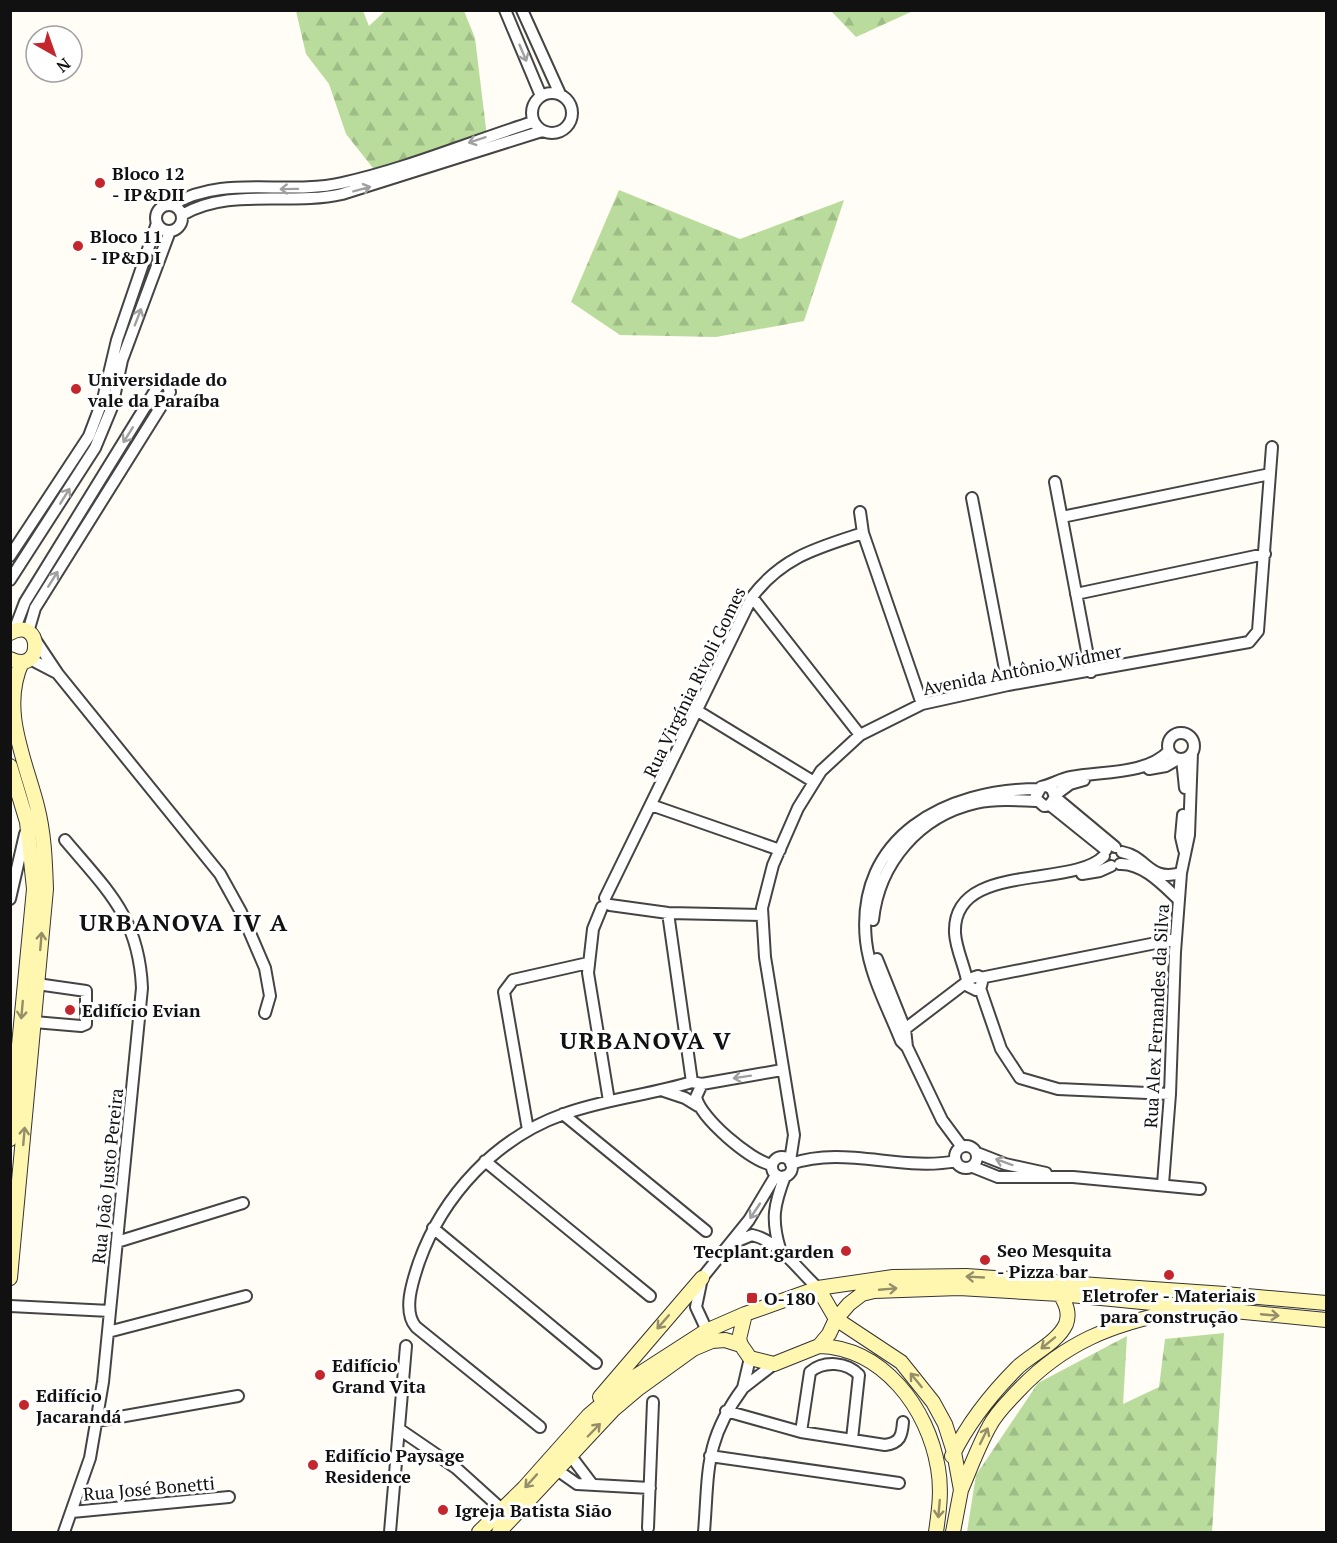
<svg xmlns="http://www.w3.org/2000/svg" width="1337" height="1543" viewBox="0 0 1337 1543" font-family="'PT Serif',serif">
  <defs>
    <pattern id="forest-firs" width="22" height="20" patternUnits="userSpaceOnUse" patternTransform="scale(1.5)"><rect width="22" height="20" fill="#b9dc9c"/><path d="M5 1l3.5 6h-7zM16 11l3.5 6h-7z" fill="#9ebc85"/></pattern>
  </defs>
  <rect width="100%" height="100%" fill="#fffdf5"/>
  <path fill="url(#forest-firs)" d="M296 11H363L369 26 385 11H464L475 38 487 137 377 173 346 134 329 84 306 54Z
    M831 11H913L856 37Z
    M619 190 740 239 844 200 804 321 716 337 620 335 571 302Z
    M1224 1333 1212 1532H967L976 1475 1038 1383 1127 1336 1123 1404 1159 1387 1165 1339Z"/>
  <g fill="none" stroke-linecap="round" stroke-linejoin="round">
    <defs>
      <path id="street" d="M505 10 541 96
        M522 10 560 94
        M532 113a20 20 0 1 1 40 0a20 20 0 1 1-40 0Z
        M156 218a13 13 0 1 1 26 0a13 13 0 1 1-26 0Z
        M172 205C223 174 285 196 342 183 406 169 470 142 533 122
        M182 215C229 187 290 206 342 194L542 131
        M1055 482 1091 672
        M972 498 1008 685
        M860 512 863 533 922 704
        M1062 517 1270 474
        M10 556 89 436 103 399 117 340 157 223
        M10 580 95 448 112 407 122 360 170 231
        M1076 594 1265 554
        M752 597 860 735
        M14 631 25 602 158 386 163 382 167 383 170 392 35 608 28 632
        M36 641 58 674 220 874 241 912 265 968 270 996 265 1013
        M30 659 55 672
        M696 710 814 782
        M1168 746a13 13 0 1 1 26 0a13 13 0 1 1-26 0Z
        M1182 759 1185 788
        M1149 769 1166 766 1178 759
        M1047 786 1052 789 1055 797 1050 805 1044 806 1035 798 1041 787C1051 785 1060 779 1071 777 1101 771 1147 775 1169 751
        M1055 795 1070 784 1084 780
        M1055 797 1115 847
        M651 805 780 850
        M1050 805 1106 850
        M1183 815 1181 837 1184 850
        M1122 852C1148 857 1148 882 1181 873
        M1120 864C1143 863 1163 885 1179 900
        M1082 874 1100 871 1111 866
        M605 898 752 597C782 557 817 548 863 533
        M10 899 25 834
        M610 905 668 913 762 915
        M602 907 593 929 588 973 609 1101
        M668 913 692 1082
        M873 920C879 863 919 816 976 803 995 799 1016 800 1036 801
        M877 959 905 1029 907 1047
        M980 978 1176 939
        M969 979 978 976 982 982 981 986 976 990 968 986C966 968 956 951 955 933 952 861 1072 889 1104 856
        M980 988 1001 1049 1020 1078 1058 1089 1170 1094
        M34 1022 81 1026 86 1024V991L37 984
        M901 1032 968 981
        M702 1084 696 1097C701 1119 750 1160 772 1165
        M664 1091 685 1098 698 1106
        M563 1114 706 1231
        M528 1130 504 992 513 980 588 963
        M955 1157a11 11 0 1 1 22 0a11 11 0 1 1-22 0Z
        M962 1147 942 1120 907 1047 901 1041C888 1008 870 976 866 941 855 836 947 789 1038 789
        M977 1153 1005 1164 1046 1173
        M772 1167a10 10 0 1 1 20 0a10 10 0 1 1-20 0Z
        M485 1161 650 1296
        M790 1161 794 1135 765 957 762 908 773 865 798 808 821 771 860 735 922 704 1008 685 1249 642 1258 631 1272 447
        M791 1164C844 1145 902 1172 956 1161
        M973 1167 998 1177H1073L1200 1189
        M1163 1184 1170 1094 1175 952 1181 873 1189 835 1192 753
        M433 1228 596 1363
        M117 1242 243 1203
        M733 1243 752 1235C779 1241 798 1270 818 1288
        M780 1249C771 1219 774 1205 785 1176
        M10 1306 110 1311
        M108 1332 246 1296
        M709 1335 696 1307 702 1278 749 1220 776 1175
        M750 1358 743 1388 774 1364
        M726 1411 801 1432 885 1445C900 1443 902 1436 903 1422
        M97 1421 238 1396
        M540 1427 416 1327C402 1311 413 1280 419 1262 443 1195 496 1138 564 1114 605 1099 650 1095 692 1082L702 1084 782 1070
        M399 1429 456 1468 507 1514
        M801 1432 810 1372C824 1360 847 1362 859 1375L852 1439
        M570 1455 592 1484
        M710 1456 899 1483
        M557 1470 577 1484 650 1488
        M72 1512 229 1497
        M648 1528 653 1402
        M64 1532 90 1458 103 1382 142 988C139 918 108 891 65 840
        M390 1532 406 1346
        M704 1532C709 1470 704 1441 743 1388"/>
      <path id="secondary" d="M10 633C43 615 44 676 10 659
        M10 766 27 822 34 889 10 1139
        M10 1278 46 889C45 860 44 833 37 806 25 759 0 709 22 662
        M818 1288 836 1319 901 1362 933 1402 945 1424 954 1452 961 1490 953 1532
        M741 1345 739 1339 745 1314
        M819 1346C883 1348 928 1408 938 1468 942 1490 939 1511 936 1532
        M600 1397 702 1278
        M952 1456C968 1423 992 1393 1018 1367 1032 1354 1058 1342 1066 1324 1070 1313 1066 1304 1060 1294
        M961 1490C970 1469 978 1447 989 1427 996 1413 1007 1403 1017 1392 1064 1342 1112 1324 1177 1311
        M479 1532 524 1488 589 1415 630 1380 706 1331 745 1314 818 1288 893 1277 966 1276 1225 1294 1326 1303
        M499 1532 613 1410 639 1388 693 1349 712 1341 725 1340 741 1345 750 1358 774 1364 819 1346 829 1334 836 1319 849 1304 862 1294 874 1291 959 1288 1060 1294 1326 1320"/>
    </defs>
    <use href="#street" stroke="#444" stroke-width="14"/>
    <use href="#secondary" stroke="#333" stroke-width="16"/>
    <use href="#street" stroke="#fff" stroke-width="10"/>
    <use href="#secondary" stroke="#fff6b0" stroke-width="14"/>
  </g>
  <defs><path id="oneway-shaft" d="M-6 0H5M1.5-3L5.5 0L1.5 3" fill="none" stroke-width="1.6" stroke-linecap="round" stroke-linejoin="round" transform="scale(1.5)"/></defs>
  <g stroke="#a0a0a0">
    <use href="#oneway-shaft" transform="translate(523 53) rotate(67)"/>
    <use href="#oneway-shaft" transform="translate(477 140) rotate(162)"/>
    <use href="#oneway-shaft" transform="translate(289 189) rotate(179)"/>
    <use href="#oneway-shaft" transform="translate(362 189) rotate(-15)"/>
    <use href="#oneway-shaft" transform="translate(138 317) rotate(-69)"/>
    <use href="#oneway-shaft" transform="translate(128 435) rotate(122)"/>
    <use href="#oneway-shaft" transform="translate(65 496) rotate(-58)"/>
    <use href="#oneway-shaft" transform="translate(53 579) rotate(-58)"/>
    <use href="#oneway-shaft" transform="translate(742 1077) rotate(171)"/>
    <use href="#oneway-shaft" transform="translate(1004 1162) rotate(-160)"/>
    <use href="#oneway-shaft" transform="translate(755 1211) rotate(124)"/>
  </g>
  <g stroke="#948f68">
    <use href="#oneway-shaft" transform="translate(41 941) rotate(-85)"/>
    <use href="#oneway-shaft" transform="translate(22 1010) rotate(95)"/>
    <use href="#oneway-shaft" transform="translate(24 1136) rotate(-85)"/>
    <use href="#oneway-shaft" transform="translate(975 1277) rotate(-177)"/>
    <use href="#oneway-shaft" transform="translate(888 1289) rotate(-5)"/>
    <use href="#oneway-shaft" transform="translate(1270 1315) rotate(5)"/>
    <use href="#oneway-shaft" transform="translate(663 1322) rotate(131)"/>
    <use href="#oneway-shaft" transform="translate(1048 1343) rotate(141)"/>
    <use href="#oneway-shaft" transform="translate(916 1380) rotate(-129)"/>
    <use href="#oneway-shaft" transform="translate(594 1430) rotate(-46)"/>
    <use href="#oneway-shaft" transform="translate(984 1436) rotate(-64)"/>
    <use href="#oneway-shaft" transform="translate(531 1481) rotate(132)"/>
    <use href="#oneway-shaft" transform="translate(939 1509) rotate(95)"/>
  </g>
  <g fill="#c4262e" stroke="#fff" stroke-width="2">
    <circle cx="100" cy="183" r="6"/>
    <circle cx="78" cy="246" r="6"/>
    <circle cx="76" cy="389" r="6"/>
    <circle cx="70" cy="1010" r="6"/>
    <circle cx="846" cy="1251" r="6"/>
    <circle cx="985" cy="1260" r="6"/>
    <circle cx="1169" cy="1275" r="6"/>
    <rect x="746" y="1292" width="12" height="12" rx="3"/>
    <circle cx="320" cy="1375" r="6"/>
    <circle cx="24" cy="1405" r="6"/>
    <circle cx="313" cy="1465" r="6"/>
    <circle cx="443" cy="1510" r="6"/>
  </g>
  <g text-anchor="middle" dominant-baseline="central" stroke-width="6" stroke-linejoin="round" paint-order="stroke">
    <g font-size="18" font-weight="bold" fill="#111" stroke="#fff" text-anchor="start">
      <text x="112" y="173">Bloco 12<tspan x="112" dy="21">- IP&amp;DII</tspan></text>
      <text x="90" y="236">Bloco 11<tspan x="90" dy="21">- IP&amp;D I</tspan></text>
      <text x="88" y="379">Universidade do<tspan x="88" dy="21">vale da Paraíba</tspan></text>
      <text x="82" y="1010">Edifício Evian</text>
      <text x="997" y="1250">Seo Mesquita<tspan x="997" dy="21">- Pizza bar</tspan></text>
      <text x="834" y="1251" text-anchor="end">Tecplant.garden</text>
      <text x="1169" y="1295" text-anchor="middle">Eletrofer - Materiais<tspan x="1169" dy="21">para construção</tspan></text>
      <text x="764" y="1298">O-180</text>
      <text x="332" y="1365">Edifício<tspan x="332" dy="21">Grand Vita</tspan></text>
      <text x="36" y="1395">Edifício<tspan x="36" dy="21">Jacarandá</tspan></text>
      <text x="325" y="1455">Edifício Paysage<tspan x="325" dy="21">Residence</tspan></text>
      <text x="455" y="1510">Igreja Batista Sião</text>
    </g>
    <g font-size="18" fill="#111" stroke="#fff">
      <text transform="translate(1022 669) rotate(-11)">Avenida Antônio Widmer</text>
      <text transform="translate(694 682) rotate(-64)">Rua Virgínia Rivoli Gomes</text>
      <text transform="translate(1156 1016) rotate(-87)">Rua Alex Fernandes da Silva</text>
      <text transform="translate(107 1176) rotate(-84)">Rua João Justo Pereira</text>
      <text transform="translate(149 1488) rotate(-5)">Rua José Bonetti</text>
    </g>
    <g font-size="24" font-weight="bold" letter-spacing="1.5" fill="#111" stroke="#fff">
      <text x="184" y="922">URBANOVA IV A</text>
      <text x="646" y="1040">URBANOVA V</text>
    </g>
  </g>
  <rect width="1337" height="1543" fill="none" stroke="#111111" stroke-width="24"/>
  <g transform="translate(54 54) rotate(140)"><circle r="28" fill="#ffffff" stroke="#a0a0a0" stroke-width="1.5"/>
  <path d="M0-4.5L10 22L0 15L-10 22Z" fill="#c4262e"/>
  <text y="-9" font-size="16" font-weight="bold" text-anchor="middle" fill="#111111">N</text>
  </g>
</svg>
